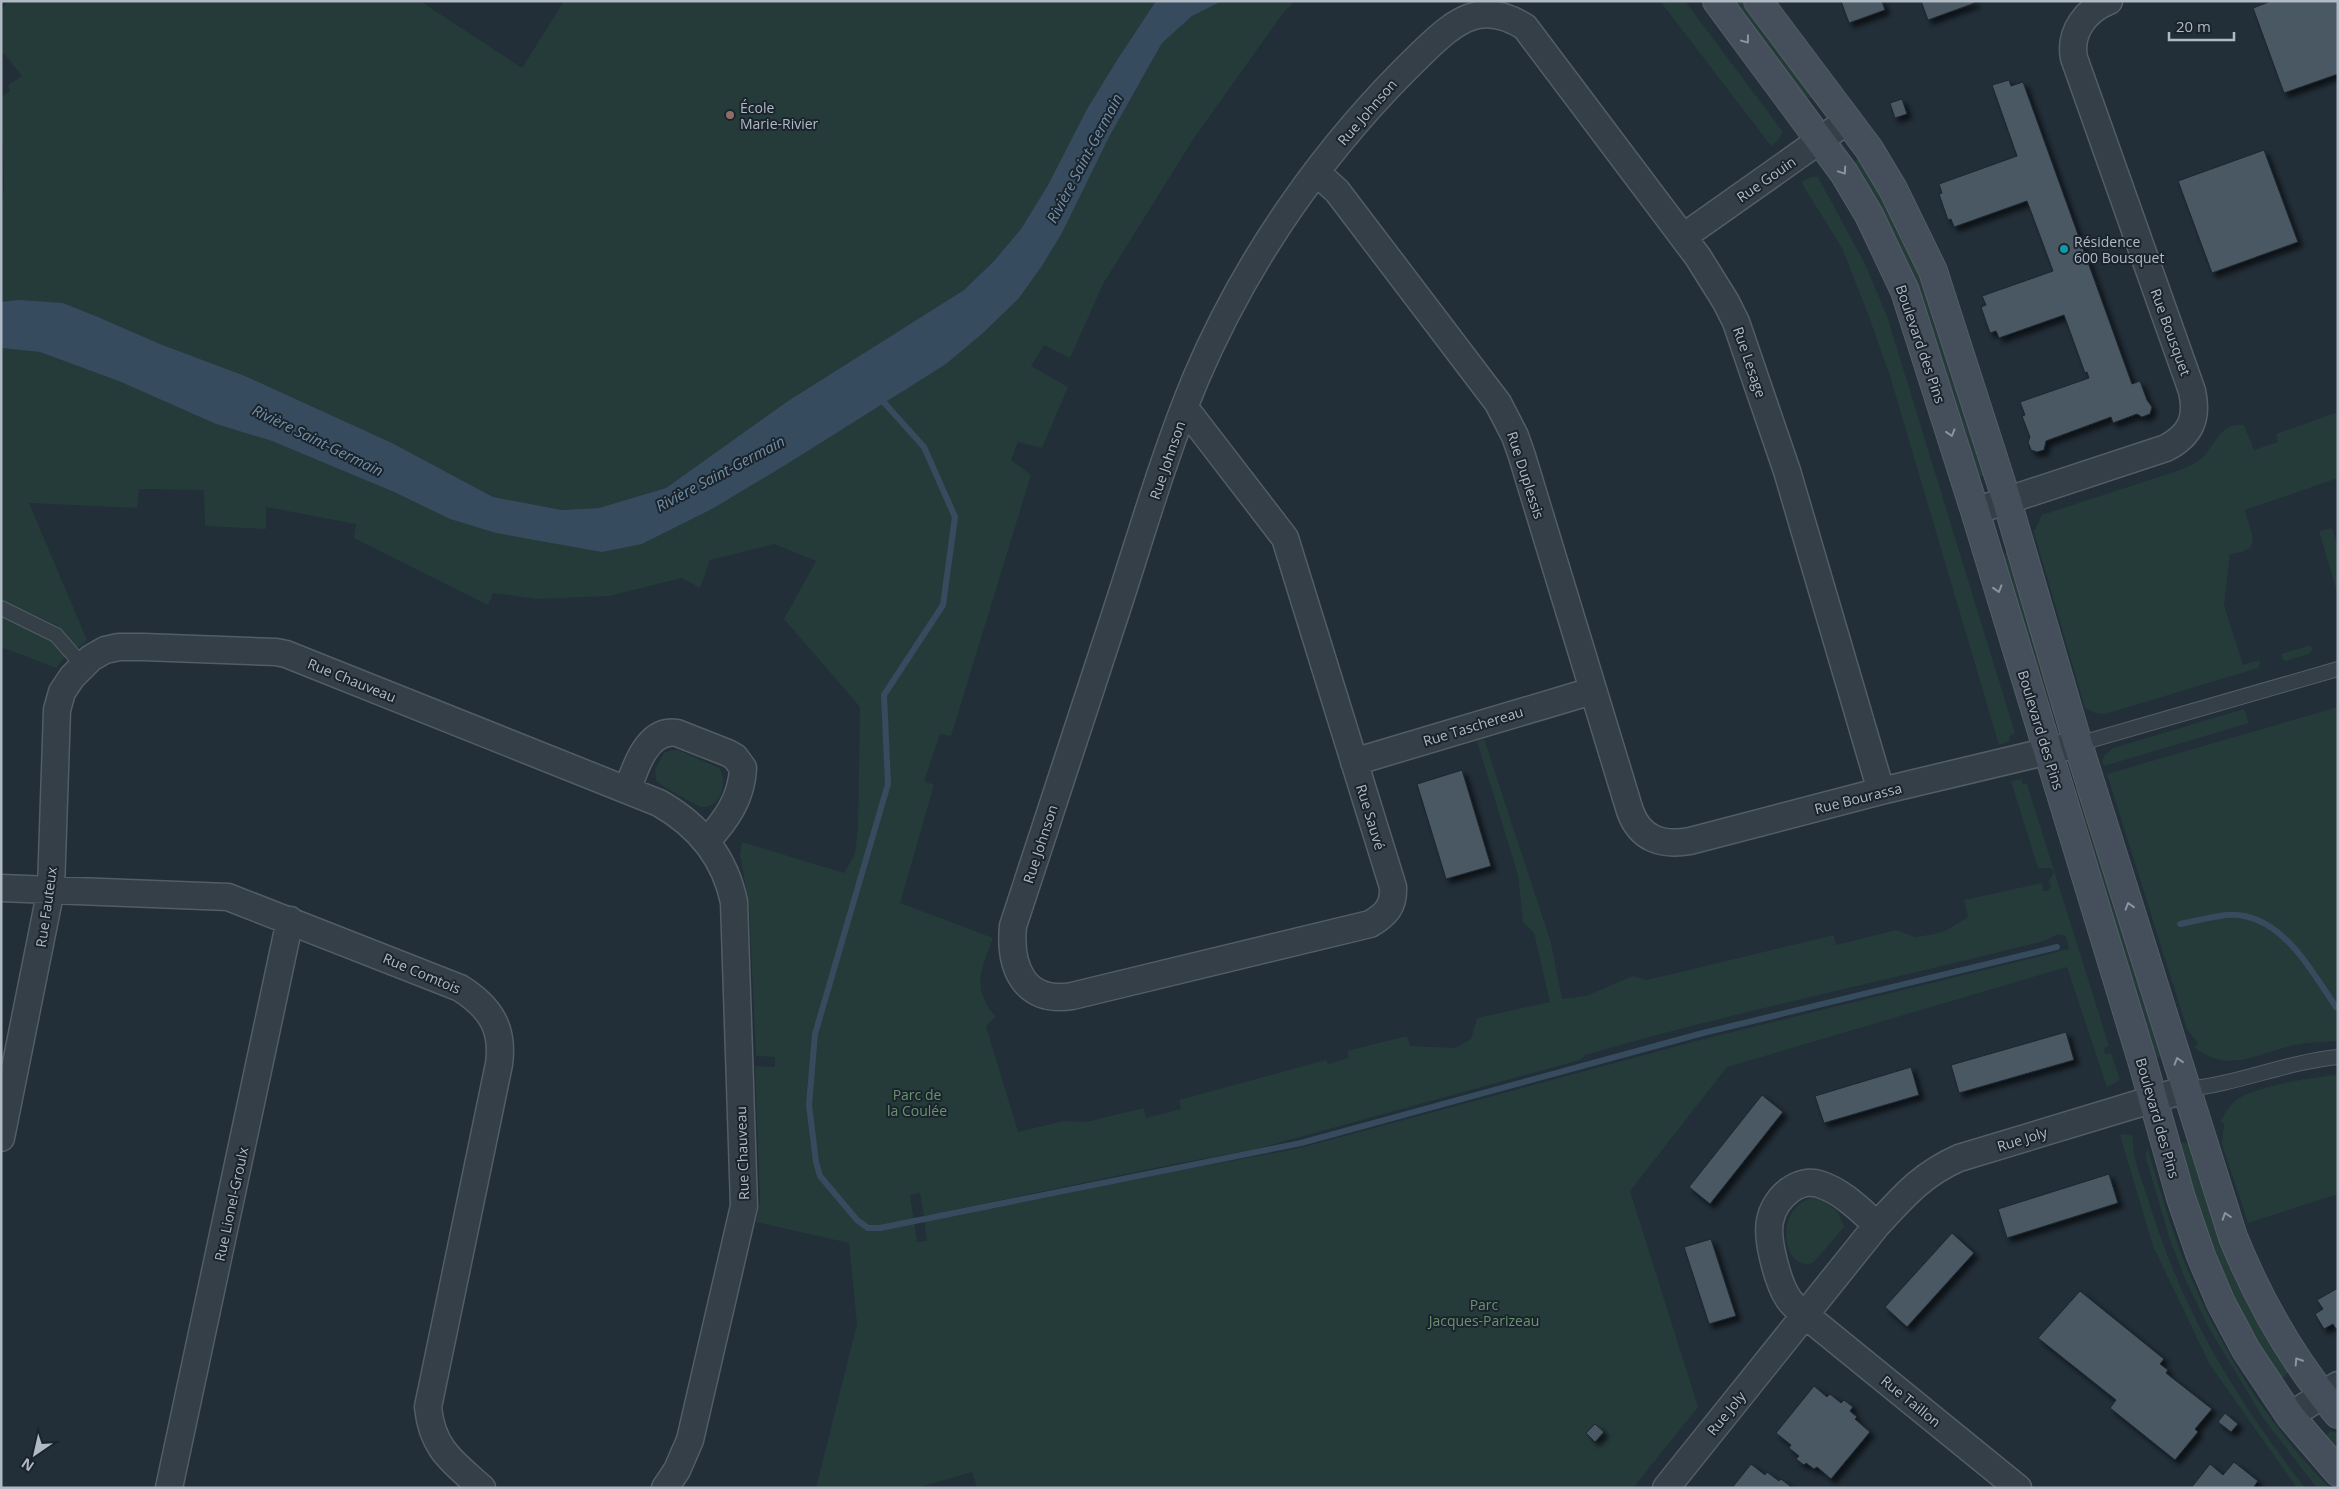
<svg xmlns="http://www.w3.org/2000/svg" width="2339" height="1489" viewBox="0 0 2339 1489" font-family="'Open Sans',sans-serif">
  <defs>
    <filter id="shadow"><feDropShadow dx="4.5" dy="4.5" stdDeviation="2.5" flood-color="#0009"/></filter>
  </defs>
  <rect width="100%" height="100%" fill="#222e38"/>
  <path fill="#253b3a" fill-rule="evenodd" d="M8 1H420L522 68 564 1H1156L1117 60 1087 109 1048 185 1021 229 994 261 964 290 788 401 666 488 599 508 562 510 493 497 392 443 245 376 160 344 98 317 63 303 1 302V217L4 184 1 97 10 91 8 85 22 76 1 50V11Z
    M1222 1H1295L1283 13 1194 138 1103 284 1070 358 1044 345 1031 366 1068 387 1042 448 1018 442 1011 460 1031 475 951 736 940 734 924 781 934 785 900 903 993 938C981 970 971 988 996 1017L986 1026 1018 1132 1063 1121 1086 1122 1144 1108 1146 1118 1181 1109 1179 1100 1326 1060 1328 1064 1349 1058 1347 1051 1407 1036 1410 1046 1455 1048 1471 1039 1477 1018 1550 1002 1534 933 1523 922 1518 875 1477 741 1484 739 1551 943 1562 999 1586 996 1633 976 1647 980 1834 935 1836 945 1896 930 1915 937 1935 934 1947 930 1968 917 1964 900 2042 883 2043 891H2048L2051 886 2049 880 2054 873 2051 868H2038L2011 781 2022 779V784H2027L2109 1046 2104 1048 2105 1054 2111 1053 2120 1080 2107 1087 2067 967 1727 1067 1630 1191 1698 1407 1633 1488H977L972 1472 917 1488H816L857 1324 849 1243 756 1222 760 1202 755 1066 775 1067V1057L756 1056 749 904 740 855 742 842 844 873 855 854 858 826 860 707 784 619 816 561 774 544 710 560 700 588 682 578 609 596 537 599 493 593 488 605 354 538 356 524 266 507V529L205 526 204 490 139 489 137 508 29 503 87 640 78 648 58 626 1 600V348L40 352 121 382 216 424 272 441 394 492 450 519 496 533 518 537 642 544 712 509 946 364 1019 298 1042 266 1062 233 1109 137 1162 43 1192 16ZM2058 934 2066 936 2069 949 1696 1041 1300 1148 924 1219 927 1241 917 1242 910 1195 920 1193 924 1216 1174 1164 1256 1149 1580 1060 1585 1055C1736 1011 1891 980 2044 941Z
    M1660 1H1685L1783 132 1778 140 1771 146Z
    M1732 1H1743L1814 95 1813 97 1806 99Z
    M1859 158H1862L1916 257 1986 472 1984 476H1977C1943 369 1916 258 1853 163Z
    M1811 177H1818L1865 264 1887 316 2015 733 2009 737 2010 741 1999 745 1890 376 1868 314 1842 248 1801 182Z
    M2338 412V478L2245 510C2250 536 2266 549 2230 554L2224 605 2243 665 2259 660 2260 664 2258 668 2105 714 2095 713 2085 708 2034 532 2042 515 2180 470C2185 467 2192 465 2198 461 2215 449 2218 422 2244 425L2254 450 2278 442 2276 434Z
    M2332 528 2338 545V595L2319 531Z
    M2007 552 2010 553 2058 713 2050 717 2002 555Z
    M1 615C23 625 55 633 65 657L56 668 1 647Z
    M2311 645 2312 650 2309 654 2286 661 2282 659 2281 654Z
    M2338 707V1041C2322 1042 2306 1042 2291 1046 2255 1054 2228 1074 2194 1047L2198 1043 2187 1029 2107 774Z
    M2244 709 2249 723 2104 766 2102 761 2105 755 2113 748Z
    M671 750H678L719 768C729 782 720 810 700 807L664 787 656 780 655 769 664 753Z
    M2077 788 2080 791 2162 1056 2153 1059 2073 790Z
    M2338 1075V1194L2248 1223 2222 1144 2224 1124 2220 1122C2225 1114 2229 1105 2236 1100 2255 1086 2314 1077 2338 1075Z
    M2125 1134 2133 1136C2131 1157 2142 1179 2148 1199 2183 1313 2233 1394 2305 1488H2297L2210 1365 2153 1246 2120 1135Z
    M2183 1142 2190 1144 2289 1371 2284 1377H2280C2258 1344 2238 1310 2221 1274 2203 1233 2192 1189 2179 1146Z
    M2147 1147C2160 1189 2172 1233 2189 1273 2222 1351 2270 1428 2330 1488H2318L2313 1483 2263 1418 2209 1328 2186 1281 2170 1240 2146 1158Z
    M1818 1197 1838 1212 1844 1227 1813 1263C1780 1273 1773 1200 1818 1197Z
    M2330 1431 2338 1433V1452L2325 1437Z"/>
  <path fill="#364c5e" d="M1156 1H1222L1192 16 1162 43 1109 137 1062 233 1042 266 1019 298 984 332 946 364 787 464 712 509 642 544 602 552 496 533 450 519 394 492 272 441 216 424 121 382 40 352 1 348V302L19 300 63 303 98 317 160 344 245 376 392 443 493 497 562 510 599 508 666 488 788 401 964 290 994 261 1021 229 1048 185 1087 109 1117 60Z"/>
  <g fill="none" stroke-linecap="round" stroke-linejoin="round">
    <path stroke="#364c5e" stroke-width="6" d="M879 397 924 447 955 517 943 605 884 695 888 784 815 1034 809 1105 816 1162 820 1176 857 1220 868 1228H880L1301 1143 1703 1033 2057 947
      M2180 924C2195 921 2210 917 2226 915 2279 910 2310 969 2336 1007"/>
  </g>
  <path fill="#4a5863" stroke="#1d262f" filter="url(#shadow)" d="M1841 1H1882L1885 10 1849 23Z
    M1921 1H1974L1975 3 1928 20Z
    M2271 1H2338V74L2284 93 2253 8Z
    M2009 80 2011 86 2023 82 2132 384 2140 381 2147 400 2152 407 2150 414 2142 417 2137 414 2113 423 2111 417 2046 441 2044 450 2037 452 2031 450 2028 442 2030 437 2022 416 2025 415 2020 402 2089 378 2087 372 2085 373 2064 315 1999 338 1996 331 1990 333 1981 307 1986 305 1982 296 2053 271 2027 201 1954 227 1951 219 1948 220 1939 194 1942 193 1939 184 2017 156 1992 85Z
    M1902 99 1907 114 1895 118 1890 103Z
    M2264 150 2298 242 2212 273 2178 181Z
    M1462 770 1491 866 1446 879 1417 784Z
    M2066 1032 2074 1060 1959 1093 1951 1065Z
    M1911 1067 1919 1095 1824 1123 1815 1096Z
    M1762 1095 1783 1112 1710 1204 1689 1187Z
    M2109 1174 2118 1203 2007 1238 1998 1209Z
    M1952 1233 1974 1253 1907 1327 1885 1307Z
    M1711 1239 1736 1316 1709 1324 1684 1247Z
    M2338 1288V1327L2336 1329 2333 1324 2324 1329 2315 1314 2323 1309 2317 1300Z
    M2080 1291 2164 1359 2160 1364 2168 1370 2166 1373 2212 1409 2195 1429 2198 1432 2175 1460 2110 1408 2116 1400 2038 1338Z
    M1814 1386 1827 1397 1830 1394 1841 1403 1844 1400 1853 1407 1850 1411 1857 1417 1855 1419 1870 1432 1831 1479 1817 1467 1814 1469 1806 1463 1804 1465 1796 1459 1799 1456 1789 1448 1791 1445 1776 1433Z
    M2225 1413 2238 1424 2231 1432 2218 1422Z
    M1595 1424 1604 1432 1595 1442 1586 1433Z
    M2234 1462 2258 1481 2253 1488H2191L2210 1464 2223 1475Z
    M1751 1464 1765 1475 1767 1472 1779 1481 1781 1479 1790 1486 1788 1488H1732Z"/>
  <g fill="none" stroke-linecap="round" stroke-linejoin="round">
    <defs>
      <path id="lane" d="M1 608 56 635 83 666
        M2078 744 2338 669
        M2187 1089C2238 1084 2286 1062 2338 1057"/>
      <path id="street" d="M1316 172 1337 191 1498 403 1515 436 1522 456 1630 811C1640 839 1662 846 1690 841L1881 791 2078 744
        M1683 237 1847 121
        M1185 408 1285 538 1393 887C1394 906 1386 915 1370 924L1072 996C1024 1004 1009 967 1013 926 1047 822 1081 719 1115 615 1141 536 1164 455 1196 378 1248 256 1327 144 1423 52 1457 19 1482 0 1525 27L1698 257 1726 302 1736 322 1787 471 1881 791
        M1975 511 2166 448C2191 435 2198 418 2192 391L2074 58C2069 32 2086 10 2109 1
        M1354 762 1592 691
        M628 789C635 767 648 728 677 733L728 753 735 757 743 768C742 798 726 820 707 841
        M1 888 228 897 460 988C490 1007 504 1028 499 1064L428 1407C432 1449 453 1462 482 1488
        M1 1138 51 889 57 710 62 692 72 677 91 658 105 650 119 647H144L276 652 286 654 659 803C698 825 725 858 734 902L744 1206 690 1440 677 1470 665 1488
        M1877 1225C1860 1210 1842 1191 1819 1184 1809 1181 1798 1184 1790 1190 1780 1197 1772 1209 1770 1221 1766 1239 1778 1283 1788 1298 1792 1305 1798 1309 1804 1314L2018 1488
        M2290 1416 2338 1385
        M169 1488 290 920
        M1666 1488 1877 1225C1904 1196 1921 1175 1959 1158L2187 1089"/>
      <path id="secondary" d="M1717 1 1844 173 1869 215 1905 291 1975 511 2141 1057 2181 1198 2201 1256 2221 1303 2246 1350 2290 1416 2338 1472
        M1758 1 1869 149 1893 189 1933 271 2007 501 2078 744 2233 1237C2259 1301 2293 1361 2338 1414"/>
    </defs>
    <use href="#lane" stroke="#535d66" stroke-width="16"/>
    <use href="#street" stroke="#535d66" stroke-width="29"/>
    <use href="#secondary" stroke="#535d66" stroke-width="30"/>
    <use href="#lane" stroke="#353f48" stroke-width="14"/>
    <use href="#street" stroke="#353f48" stroke-width="26"/>
    <use href="#secondary" stroke="#444f5b" stroke-width="28"/>
  </g>
  <defs><path id="oneway-chevron" d="M-2-3.5L2.5 0L-2 3.5" fill="none" stroke-width="1.6" stroke-linecap="round" stroke-linejoin="round" transform="scale(1.25)"/></defs>
  <g stroke="#8a959f">
    <use href="#oneway-chevron" transform="translate(1746 40) rotate(53)"/>
    <use href="#oneway-chevron" transform="translate(1843 171) rotate(56)"/>
    <use href="#oneway-chevron" transform="translate(1951 433) rotate(73)"/>
    <use href="#oneway-chevron" transform="translate(1998 589) rotate(73)"/>
    <use href="#oneway-chevron" transform="translate(2129 906) rotate(-107)"/>
    <use href="#oneway-chevron" transform="translate(2178 1061) rotate(-107)"/>
    <use href="#oneway-chevron" transform="translate(2226 1216) rotate(-108)"/>
    <use href="#oneway-chevron" transform="translate(2298 1361) rotate(-123)"/>
  </g>
  <circle fill="#8d6e63" stroke="#1b242d" stroke-width="2" cx="730" cy="115" r="5"/>
  <circle fill="#0f9aa8" stroke="#1b242d" stroke-width="2" cx="2064" cy="249" r="5"/>
  <g text-anchor="middle" dominant-baseline="central" stroke-width="4" stroke-linejoin="round" paint-order="stroke">
    <g font-size="14" fill="#b0bac4" stroke="#1b242d" text-anchor="start">
      <text x="740" y="107">École<tspan x="740" dy="16">Marie-Rivier</tspan></text>
      <text x="2074" y="241">Résidence<tspan x="2074" dy="16">600 Bousquet</tspan></text>
    </g>
    <g font-size="14" fill="#b0bac4" stroke="#1b242d">
      <text transform="translate(1367 112) rotate(-49)">Rue Johnson</text>
      <text transform="translate(1766 179) rotate(-35)">Rue Gouin</text>
      <text transform="translate(2171 332) rotate(70)">Rue Bousquet</text>
      <text transform="translate(1921 344) rotate(71)">Boulevard des Pins</text>
      <text transform="translate(1750 362) rotate(71)">Rue Lesage</text>
      <text transform="translate(1167 460) rotate(-71)">Rue Johnson</text>
      <text transform="translate(1526 475) rotate(72)">Rue Duplessis</text>
      <text transform="translate(352 680) rotate(22)">Rue Chauveau</text>
      <text transform="translate(1473 726) rotate(-17)">Rue Taschereau</text>
      <text transform="translate(2041 730) rotate(73)">Boulevard des Pins</text>
      <text transform="translate(1858 798) rotate(-14)">Rue Bourassa</text>
      <text transform="translate(1371 817) rotate(73)">Rue Sauvé</text>
      <text transform="translate(1040 844) rotate(-72)">Rue Johnson</text>
      <text transform="translate(46 907) rotate(-82)">Rue Fauteux</text>
      <text transform="translate(422 973) rotate(23)">Rue Comtois</text>
      <text transform="translate(2158 1118) rotate(74)">Boulevard des Pins</text>
      <text transform="translate(2022 1139) rotate(-17)">Rue Joly</text>
      <text transform="translate(742 1153) rotate(-92)">Rue Chauveau</text>
      <text transform="translate(231 1204) rotate(-78)">Rue Lionel-Groulx</text>
      <text transform="translate(1911 1401) rotate(39)">Rue Taillon</text>
      <text transform="translate(1726 1413) rotate(-51)">Rue Joly</text>
    </g>
    <g font-size="14" fill="#68946e" stroke="#1b242d">
      <text x="917" y="1094">Parc de<tspan x="917" dy="16">la Coulée</tspan></text>
      <text x="1484" y="1304">Parc<tspan x="1484" dy="16">Jacques-Parizeau</tspan></text>
    </g>
    <g font-size="15" font-style="italic" fill="#718fa7" stroke="#1b242d">
      <text transform="translate(1084 158) rotate(-62)">Rivière Saint-Germain</text>
      <text transform="translate(318 440) rotate(26)">Rivière Saint-Germain</text>
      <text transform="translate(720 473) rotate(-28)">Rivière Saint-Germain</text>
    </g>
  </g>
  <rect width="2339" height="1489" fill="none" stroke="#b0bac4" stroke-width="5"/>
  <g transform="translate(35 1454) rotate(214)" stroke="#1b242d" stroke-width="4" paint-order="stroke">
  <path d="M0-4L9 19L0 12L-9 19Z" fill="#b0bac4"/>
  <text y="-8" font-size="14" font-weight="bold" text-anchor="middle" fill="#b0bac4">N</text>
  </g>
  <path d="M2169 32v8h65v-8" fill="none" stroke="#b0bac4" stroke-width="2.5"/>
  <text x="2176" y="32" font-size="15" fill="#b0bac4" stroke="#1b242d" stroke-width="4" paint-order="stroke">20 m</text>
</svg>
